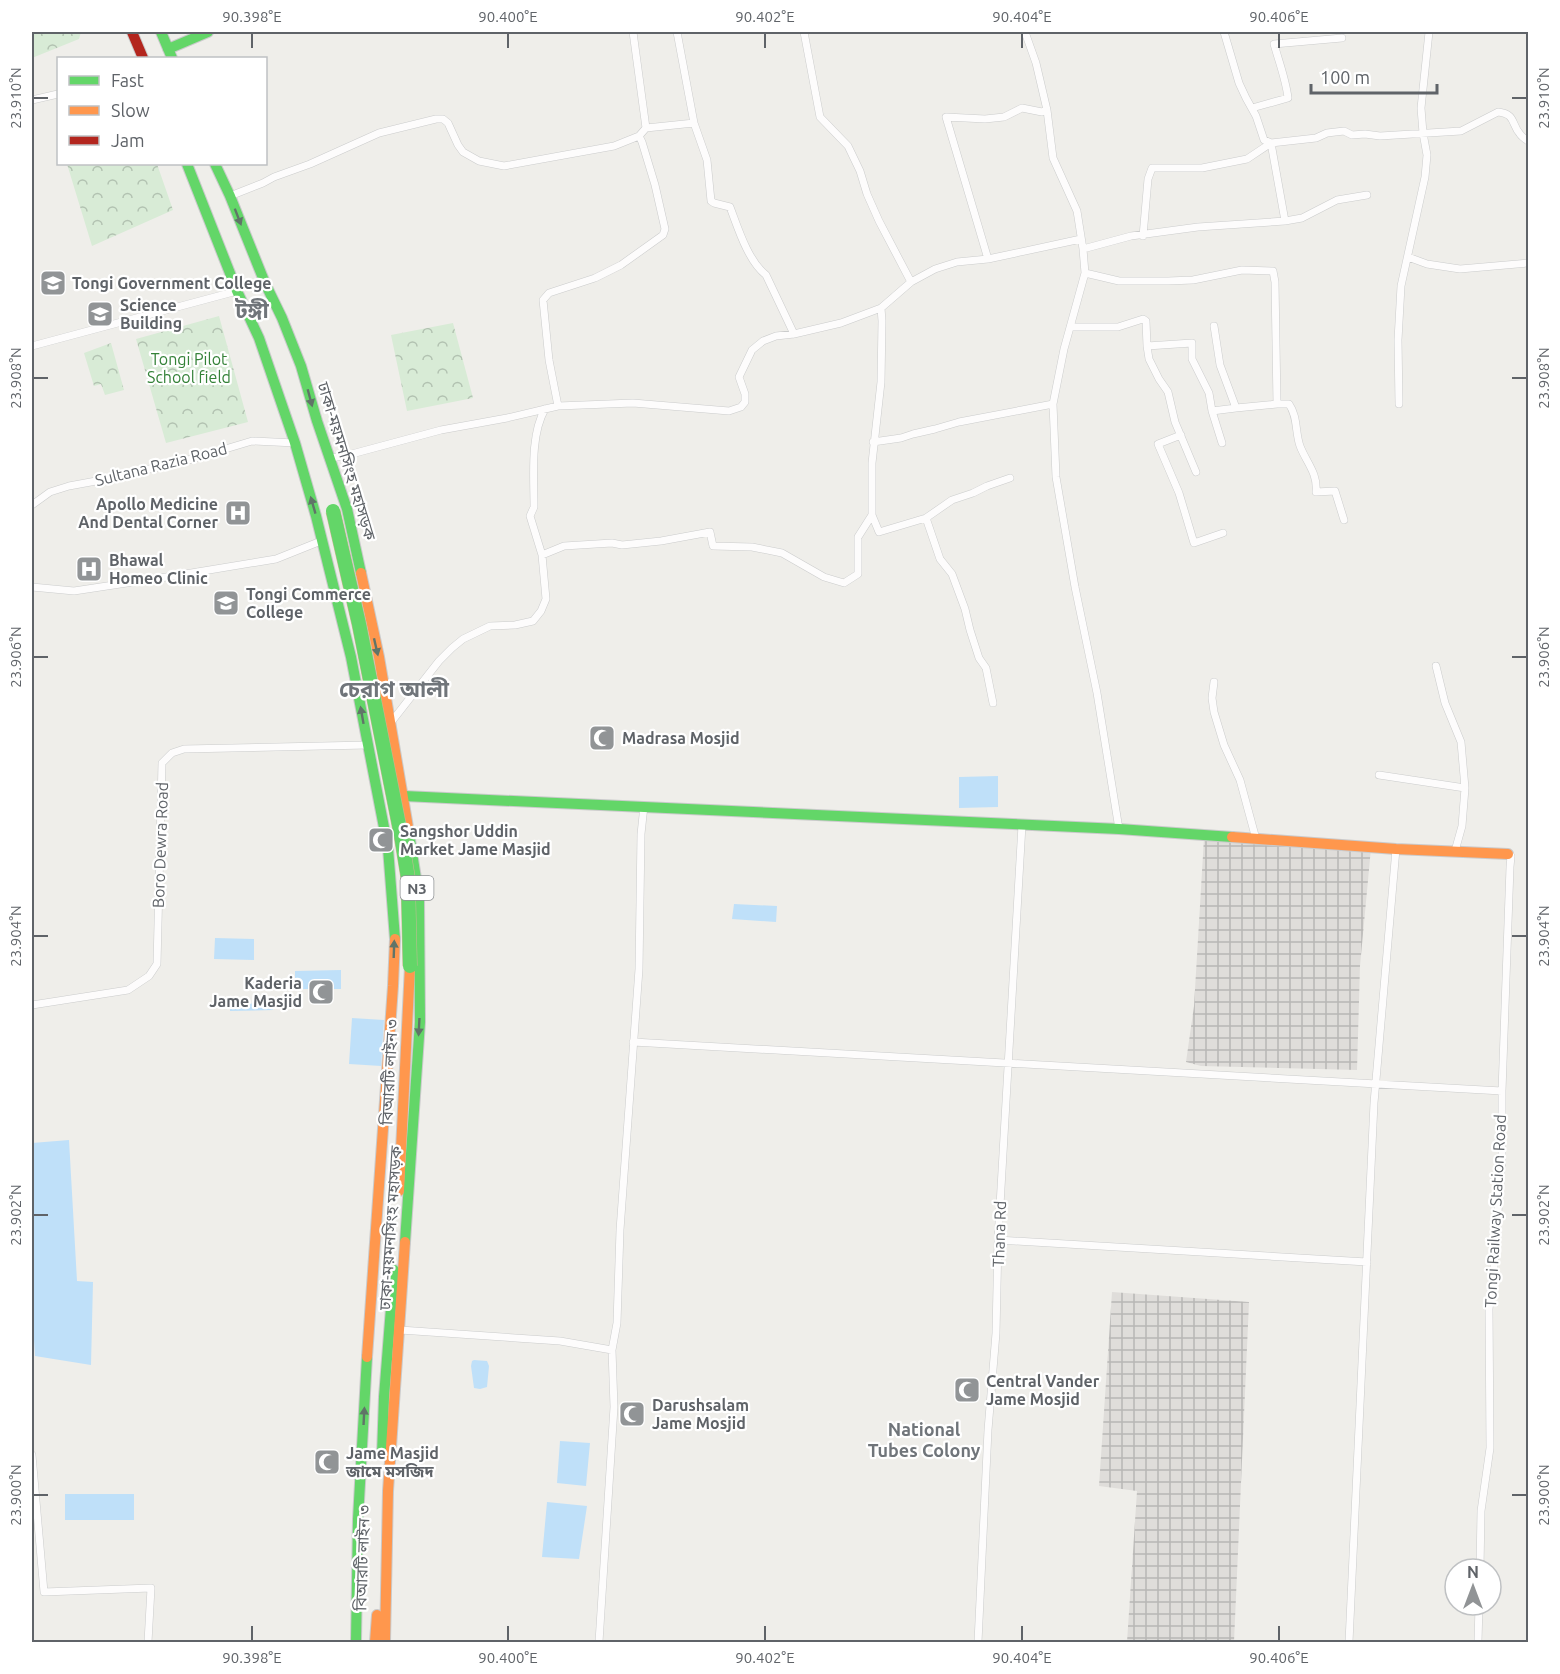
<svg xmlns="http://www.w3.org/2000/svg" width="1560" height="1674" viewBox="0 0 1560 1674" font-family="Ubuntu,'Noto Sans Bengali',sans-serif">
  <defs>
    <pattern id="industrial-grid" width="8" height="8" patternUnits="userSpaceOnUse" patternTransform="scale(1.5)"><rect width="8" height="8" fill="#dfddda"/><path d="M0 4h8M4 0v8" fill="none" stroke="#b8b7b5"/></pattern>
    <pattern id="park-crowns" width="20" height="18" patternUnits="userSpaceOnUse" patternTransform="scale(1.5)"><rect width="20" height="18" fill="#d8ebd6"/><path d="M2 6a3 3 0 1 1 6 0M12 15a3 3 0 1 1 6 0" fill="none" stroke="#b2c2b1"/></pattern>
  </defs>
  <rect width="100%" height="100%" fill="#efeeea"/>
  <path fill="url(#industrial-grid)" d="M1204 838 1371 848 1360 966 1357 1070 1201 1066 1186 1062 1194 1006Z
    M1112 1292 1249 1302 1234 1642H1127L1137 1491 1099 1486Z"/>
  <path fill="url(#park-crowns)" d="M32 32H81L79 39 32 58Z
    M67 164H157L173 210 92 246Z
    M219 316 248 422 166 443 136 339Z
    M453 323 473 398 407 411 391 335Z
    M111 343 124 390 105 395 101 384 94 386 84 353Z"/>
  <path fill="#bfe0f9" d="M998 776V807L959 808V777Z
    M734 904 777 906 776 922 732 919Z
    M215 938 254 939V960L214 959Z
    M341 970V989H295V971Z
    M272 1003 273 1010 230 1011V1004Z
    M352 1018 384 1020 381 1066 349 1064Z
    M69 1140 77 1281 93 1282 91 1365 35 1356 32 1309V1143Z
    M474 1360 487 1361 489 1366 487 1387 480 1389 474 1388 471 1366 472 1361Z
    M560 1441 590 1443 586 1486 557 1483Z
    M65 1494H134V1520H65Z
    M547 1502 587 1506 579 1559 542 1557Z"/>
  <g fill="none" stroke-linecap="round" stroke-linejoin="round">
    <defs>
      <path id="street" d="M633 32 646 128 694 123 707 160 711 201 714 203 730 207C738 228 748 261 766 275L794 334
        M677 32 694 123
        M804 32 820 117 848 146 860 171 867 194 879 221 911 282
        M1025 32 1036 63 1047 110 1053 158 1077 211 1083 249 1085 273 1064 349 1053 404 1056 477 1075 587 1097 693 1119 829
        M32 100 58 94
        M1252 108 1288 98C1286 80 1279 62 1274 44L1342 38
        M230 196 263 183 274 177 310 164 379 133 436 119H443L448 123 458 145 463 152 479 161 504 166 614 146 639 136 646 128
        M1285 221 1271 143 1316 138 1327 133 1344 131 1352 135 1365 134 1380 136 1461 131 1498 112C1516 114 1511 124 1520 134 1522 137 1525 139 1528 141
        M1143 236 1148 179 1152 168H1202L1247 159 1271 143 1264 140 1256 116 1246 98 1239 83 1224 32
        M1083 249 1131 236 1198 227 1285 221 1302 218 1337 200 1367 195
        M1408 257 1427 264 1460 269 1528 263
        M988 259 946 117 985 119 1004 117 1022 108 1042 112 1047 110
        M1085 273 1119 281H1168L1193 280 1242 270 1273 271 1275 282 1277 404H1289C1298 417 1295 432 1300 446 1306 462 1318 473 1316 492L1335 491 1344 520
        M1214 326 1220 365 1236 408 1277 404
        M1070 327H1118L1143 319 1146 321 1147 346 1149 359 1159 379 1168 392 1175 422 1196 472
        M32 346 237 291
        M1147 346 1192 343V359L1209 393 1212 411 1236 408
        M1399 404 1398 340 1401 286 1425 177 1427 155 1423 133 1421 108 1429 32
        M558 406 549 360 543 300 549 293 595 278 621 265 663 235 665 229 655 185 642 142 639 136
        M1212 411 1222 443
        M1181 435 1158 444 1179 493 1194 543 1223 533
        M873 442 901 438 913 434 935 429 959 422 1053 404
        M331 458 348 455 441 430 507 418 558 406 633 403 729 411 741 407 745 402V394L739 377 752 350 763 341 776 336 794 334 841 323 881 308 911 282 935 269 957 262 988 259 1081 239
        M32 505 50 492 69 486 107 479 192 459 252 441 295 443
        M872 515 879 532 926 518 952 500 973 493 987 486 1010 478
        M926 518 940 559 952 574 965 609 970 630 979 658 986 668 993 703
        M542 555 564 546 612 543 622 545 661 541 710 532 713 546 752 547 782 553 824 577 844 583 858 574V537L872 515V463L881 382 882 321 881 308
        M32 587 74 591 173 576 276 559 321 541
        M1436 666 1445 703 1461 742 1465 788 1462 826 1455 851
        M1214 682 1212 698 1214 712 1224 745 1240 780 1256 839
        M392 721 439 661 452 648 463 639 490 626 515 625 533 621 541 611 546 599 542 555 530 516 534 507C534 477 530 435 545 409
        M1379 775 1465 788
        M32 1005 128 990 149 976 157 964 162 763 172 753 184 749 367 745
        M633 1042 1502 1091
        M998 1240 1367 1262
        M400 1330 560 1341 612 1350 617 1323 620 1230 639 969 641 834 644 806
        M32 1455 44 1592 151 1588 148 1642
        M1480 1569 1481 1511 1490 1448 1489 1309 1494 1267 1502 1158V1091L1510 867 1511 856 1508 854
        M599 1642 614 1407 612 1350
        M978 1642 988 1430 996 1333 998 1240 1022 825
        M1349 1642 1374 1103 1396 849
        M1478 1642 1479 1605"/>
      <path id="fast" d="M161 32 172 58
        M168 49 208 32
        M187 164 237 291 259 338 295 443 316 516 351 657 388 848 395 939
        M215 164 230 196 265 283 282 318 301 366 317 421 347 509 361 573
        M404 796 1119 829 1232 837
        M405 1242 420 1022 419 898 409 833
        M382 1455 384 1397 394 1270
        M356 1642 358 1519 367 1357"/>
      <path id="slow" d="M361 573 379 657 409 833
        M1232 837 1396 849 1508 854
        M399 1191 410 966
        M367 1357 393 986 395 939
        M375 1642 377 1615
        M385 1642 388 1491 405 1242"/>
      <path id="jam" d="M132 32 143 58"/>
    </defs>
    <use href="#street" stroke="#cbcccc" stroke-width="8"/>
    <use href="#fast" stroke="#cacacb" stroke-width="12"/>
    <use href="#slow" stroke="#cacacb" stroke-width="12"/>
    <use href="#jam" stroke="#cacacb" stroke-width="12"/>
    <use href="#street" stroke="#fdfcfc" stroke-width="7"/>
    <use href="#fast" stroke="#63d668" stroke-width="10"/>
    <use href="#slow" stroke="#ff974d" stroke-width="10"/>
    <use href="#jam" stroke="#b3261e" stroke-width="10"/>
    <defs>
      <path id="fast-bridge" d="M333 511 359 624 401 835 408 878 410 966"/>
    </defs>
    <use href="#fast-bridge" stroke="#c8b996" stroke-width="15" stroke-linecap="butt"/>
    <use href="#fast-bridge" stroke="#63d668" stroke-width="14"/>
  </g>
  <defs><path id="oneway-solid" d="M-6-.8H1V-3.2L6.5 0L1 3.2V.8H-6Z" transform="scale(1.5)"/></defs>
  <g fill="#607468">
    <use href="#oneway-solid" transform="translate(238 217) rotate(69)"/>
    <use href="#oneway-solid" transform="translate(310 398) rotate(75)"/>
    <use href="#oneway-solid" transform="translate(313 505) rotate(-106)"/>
    <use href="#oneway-solid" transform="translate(376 647) rotate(77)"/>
    <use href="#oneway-solid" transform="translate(362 715) rotate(-100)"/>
    <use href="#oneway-solid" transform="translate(394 949) rotate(-88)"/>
    <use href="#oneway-solid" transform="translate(419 1027) rotate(93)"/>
    <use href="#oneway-solid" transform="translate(364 1416) rotate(-87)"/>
  </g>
  <path fill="none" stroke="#5f6368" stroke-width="2" d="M252 33V48M508 33V48M765 33V48M1022 33V48M1279 33V48M33 98H48M1512 98H1527M33 378H48M1512 378H1527M33 657H48M1512 657H1527M33 936H48M1512 936H1527M33 1215H48M1512 1215H1527M33 1495H48M1512 1495H1527M252 1626V1641M508 1626V1641M765 1626V1641M1022 1626V1641M1279 1626V1641"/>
  <defs>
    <symbol id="university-square" viewBox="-11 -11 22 22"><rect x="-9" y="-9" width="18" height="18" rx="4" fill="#919496" stroke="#fff"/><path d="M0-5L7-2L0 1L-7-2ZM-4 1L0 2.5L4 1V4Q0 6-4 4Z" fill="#fff"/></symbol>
    <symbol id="hospital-square" viewBox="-11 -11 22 22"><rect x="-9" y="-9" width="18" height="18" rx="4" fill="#919496" stroke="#fff"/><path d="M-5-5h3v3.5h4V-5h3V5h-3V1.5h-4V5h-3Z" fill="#fff"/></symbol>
    <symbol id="mosque-square" viewBox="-11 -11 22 22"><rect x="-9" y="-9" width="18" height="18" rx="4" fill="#919496" stroke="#fff"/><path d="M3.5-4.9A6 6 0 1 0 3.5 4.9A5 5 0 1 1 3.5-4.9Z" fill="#fff"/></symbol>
  </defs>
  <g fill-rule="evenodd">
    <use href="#university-square" x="38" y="268" width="30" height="30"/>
    <use href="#university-square" x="85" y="299" width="30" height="30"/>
    <use href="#hospital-square" x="223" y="498" width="30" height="30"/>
    <use href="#hospital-square" x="74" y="554" width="30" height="30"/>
    <use href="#university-square" x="211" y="588" width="30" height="30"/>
    <use href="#mosque-square" x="587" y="723" width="30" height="30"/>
    <use href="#mosque-square" x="366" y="825" width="30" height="30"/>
    <use href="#mosque-square" x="306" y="977" width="30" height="30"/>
    <use href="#mosque-square" x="952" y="1375" width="30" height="30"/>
    <use href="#mosque-square" x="617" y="1399" width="30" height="30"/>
    <use href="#mosque-square" x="312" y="1447" width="30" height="30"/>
  </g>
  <g text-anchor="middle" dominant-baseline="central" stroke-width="4.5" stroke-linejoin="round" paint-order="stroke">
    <rect fill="#fff" stroke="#8f9295" stroke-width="1.5" x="400.5" y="876" width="33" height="24" rx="4.5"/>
    <g font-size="15" font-weight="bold" fill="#5f6368">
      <text x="417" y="888">N3</text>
    </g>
    <g font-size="16" font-weight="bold" fill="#5f6368" stroke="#fff" text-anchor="start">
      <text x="72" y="283">Tongi Government College</text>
      <text x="120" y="305">Science<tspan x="120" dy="18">Building</tspan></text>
      <text x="218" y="504" text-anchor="end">Apollo Medicine<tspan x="218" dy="18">And Dental Corner</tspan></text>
      <text x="109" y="560">Bhawal<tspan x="109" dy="18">Homeo Clinic</tspan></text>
      <text x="246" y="594">Tongi Commerce<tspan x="246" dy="18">College</tspan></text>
      <text x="622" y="738">Madrasa Mosjid</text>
      <text x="400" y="831">Sangshor Uddin<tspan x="400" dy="18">Market Jame Masjid</tspan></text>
      <text x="302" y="983" text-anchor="end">Kaderia<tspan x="302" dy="18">Jame Masjid</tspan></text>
      <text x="986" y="1381">Central Vander<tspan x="986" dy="18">Jame Mosjid</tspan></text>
      <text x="652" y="1405">Darushsalam<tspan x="652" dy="18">Jame Mosjid</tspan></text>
      <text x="346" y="1453">Jame Masjid<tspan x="346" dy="18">জামে মসজিদ</tspan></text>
    </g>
    <g font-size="16" fill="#348238" stroke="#fff">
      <text x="189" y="359">Tongi Pilot<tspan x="189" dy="18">School field</tspan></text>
    </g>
    <g font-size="16" fill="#5f6368" stroke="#fff">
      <text transform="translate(347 461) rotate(73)">ঢাকা-ময়মনসিংহ মহাসড়ক</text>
      <text transform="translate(161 464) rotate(-14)">Sultana Razia Road</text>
      <text transform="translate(160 845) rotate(-88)">Boro Dewra Road</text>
      <text transform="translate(389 1072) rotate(-87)">বিআরটি লাইন ৩</text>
      <text transform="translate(1495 1211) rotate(-87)">Tongi Railway Station Road</text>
      <text transform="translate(390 1228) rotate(-86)">ঢাকা-ময়মনসিংহ মহাসড়ক</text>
      <text transform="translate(999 1234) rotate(-88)">Thana Rd</text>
      <text transform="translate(362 1558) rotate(-88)">বিআরটি লাইন ৩</text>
    </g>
    <g font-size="18" font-weight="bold" fill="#70757a" stroke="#fff">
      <text x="924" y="1429">National<tspan x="924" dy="21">Tubes Colony</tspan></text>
    </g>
    <g font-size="22" font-weight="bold" fill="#70757a" stroke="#fff">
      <text x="252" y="309">টঙ্গী</text>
      <text x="394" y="688">চেরাগ আলী</text>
    </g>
  </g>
  <rect width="1560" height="1674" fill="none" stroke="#ffffff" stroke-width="66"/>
  <rect x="57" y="57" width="210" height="108" fill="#ffffff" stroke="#bfc1c3" stroke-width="1.5"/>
  <rect x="69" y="76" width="30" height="9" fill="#63d668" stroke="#bfc1c3" stroke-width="1.5"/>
  <text x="111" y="87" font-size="18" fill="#5f6368">Fast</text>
  <rect x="69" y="106" width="30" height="9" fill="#ff974d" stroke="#bfc1c3" stroke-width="1.5"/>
  <text x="111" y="117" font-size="18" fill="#5f6368">Slow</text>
  <rect x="69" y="136" width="30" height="9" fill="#b3261e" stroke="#bfc1c3" stroke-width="1.5"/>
  <text x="111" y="147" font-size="18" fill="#5f6368">Jam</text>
  <g transform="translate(1473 1587)"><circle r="28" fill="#ffffff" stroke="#bfc1c3" stroke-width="1.5"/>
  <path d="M0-4.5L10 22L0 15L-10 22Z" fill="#919496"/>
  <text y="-9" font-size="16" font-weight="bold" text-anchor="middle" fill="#5f6368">N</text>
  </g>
  <path d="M1311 84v9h126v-9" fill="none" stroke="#5f6368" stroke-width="3"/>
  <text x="1320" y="84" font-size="18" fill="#5f6368" stroke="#ffffff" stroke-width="4.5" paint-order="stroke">100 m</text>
  <rect x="33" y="33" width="1494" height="1608" fill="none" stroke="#5f6368" stroke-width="2"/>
  <g font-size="15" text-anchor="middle" fill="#5f6368">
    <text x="252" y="22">90.398°E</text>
    <text x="508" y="22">90.400°E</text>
    <text x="765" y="22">90.402°E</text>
    <text x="1022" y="22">90.404°E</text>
    <text x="1279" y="22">90.406°E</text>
    <text transform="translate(16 98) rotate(-90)" y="5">23.910°N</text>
    <text transform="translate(1544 98) rotate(-90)" y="5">23.910°N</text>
    <text transform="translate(16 378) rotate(-90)" y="5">23.908°N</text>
    <text transform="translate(1544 378) rotate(-90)" y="5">23.908°N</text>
    <text transform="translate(16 657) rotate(-90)" y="5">23.906°N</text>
    <text transform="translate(1544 657) rotate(-90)" y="5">23.906°N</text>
    <text transform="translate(16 936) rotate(-90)" y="5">23.904°N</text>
    <text transform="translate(1544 936) rotate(-90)" y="5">23.904°N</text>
    <text transform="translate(16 1215) rotate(-90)" y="5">23.902°N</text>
    <text transform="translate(1544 1215) rotate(-90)" y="5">23.902°N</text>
    <text transform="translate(16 1495) rotate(-90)" y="5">23.900°N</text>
    <text transform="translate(1544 1495) rotate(-90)" y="5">23.900°N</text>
    <text x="252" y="1663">90.398°E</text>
    <text x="508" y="1663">90.400°E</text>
    <text x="765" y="1663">90.402°E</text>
    <text x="1022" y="1663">90.404°E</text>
    <text x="1279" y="1663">90.406°E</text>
  </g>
</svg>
